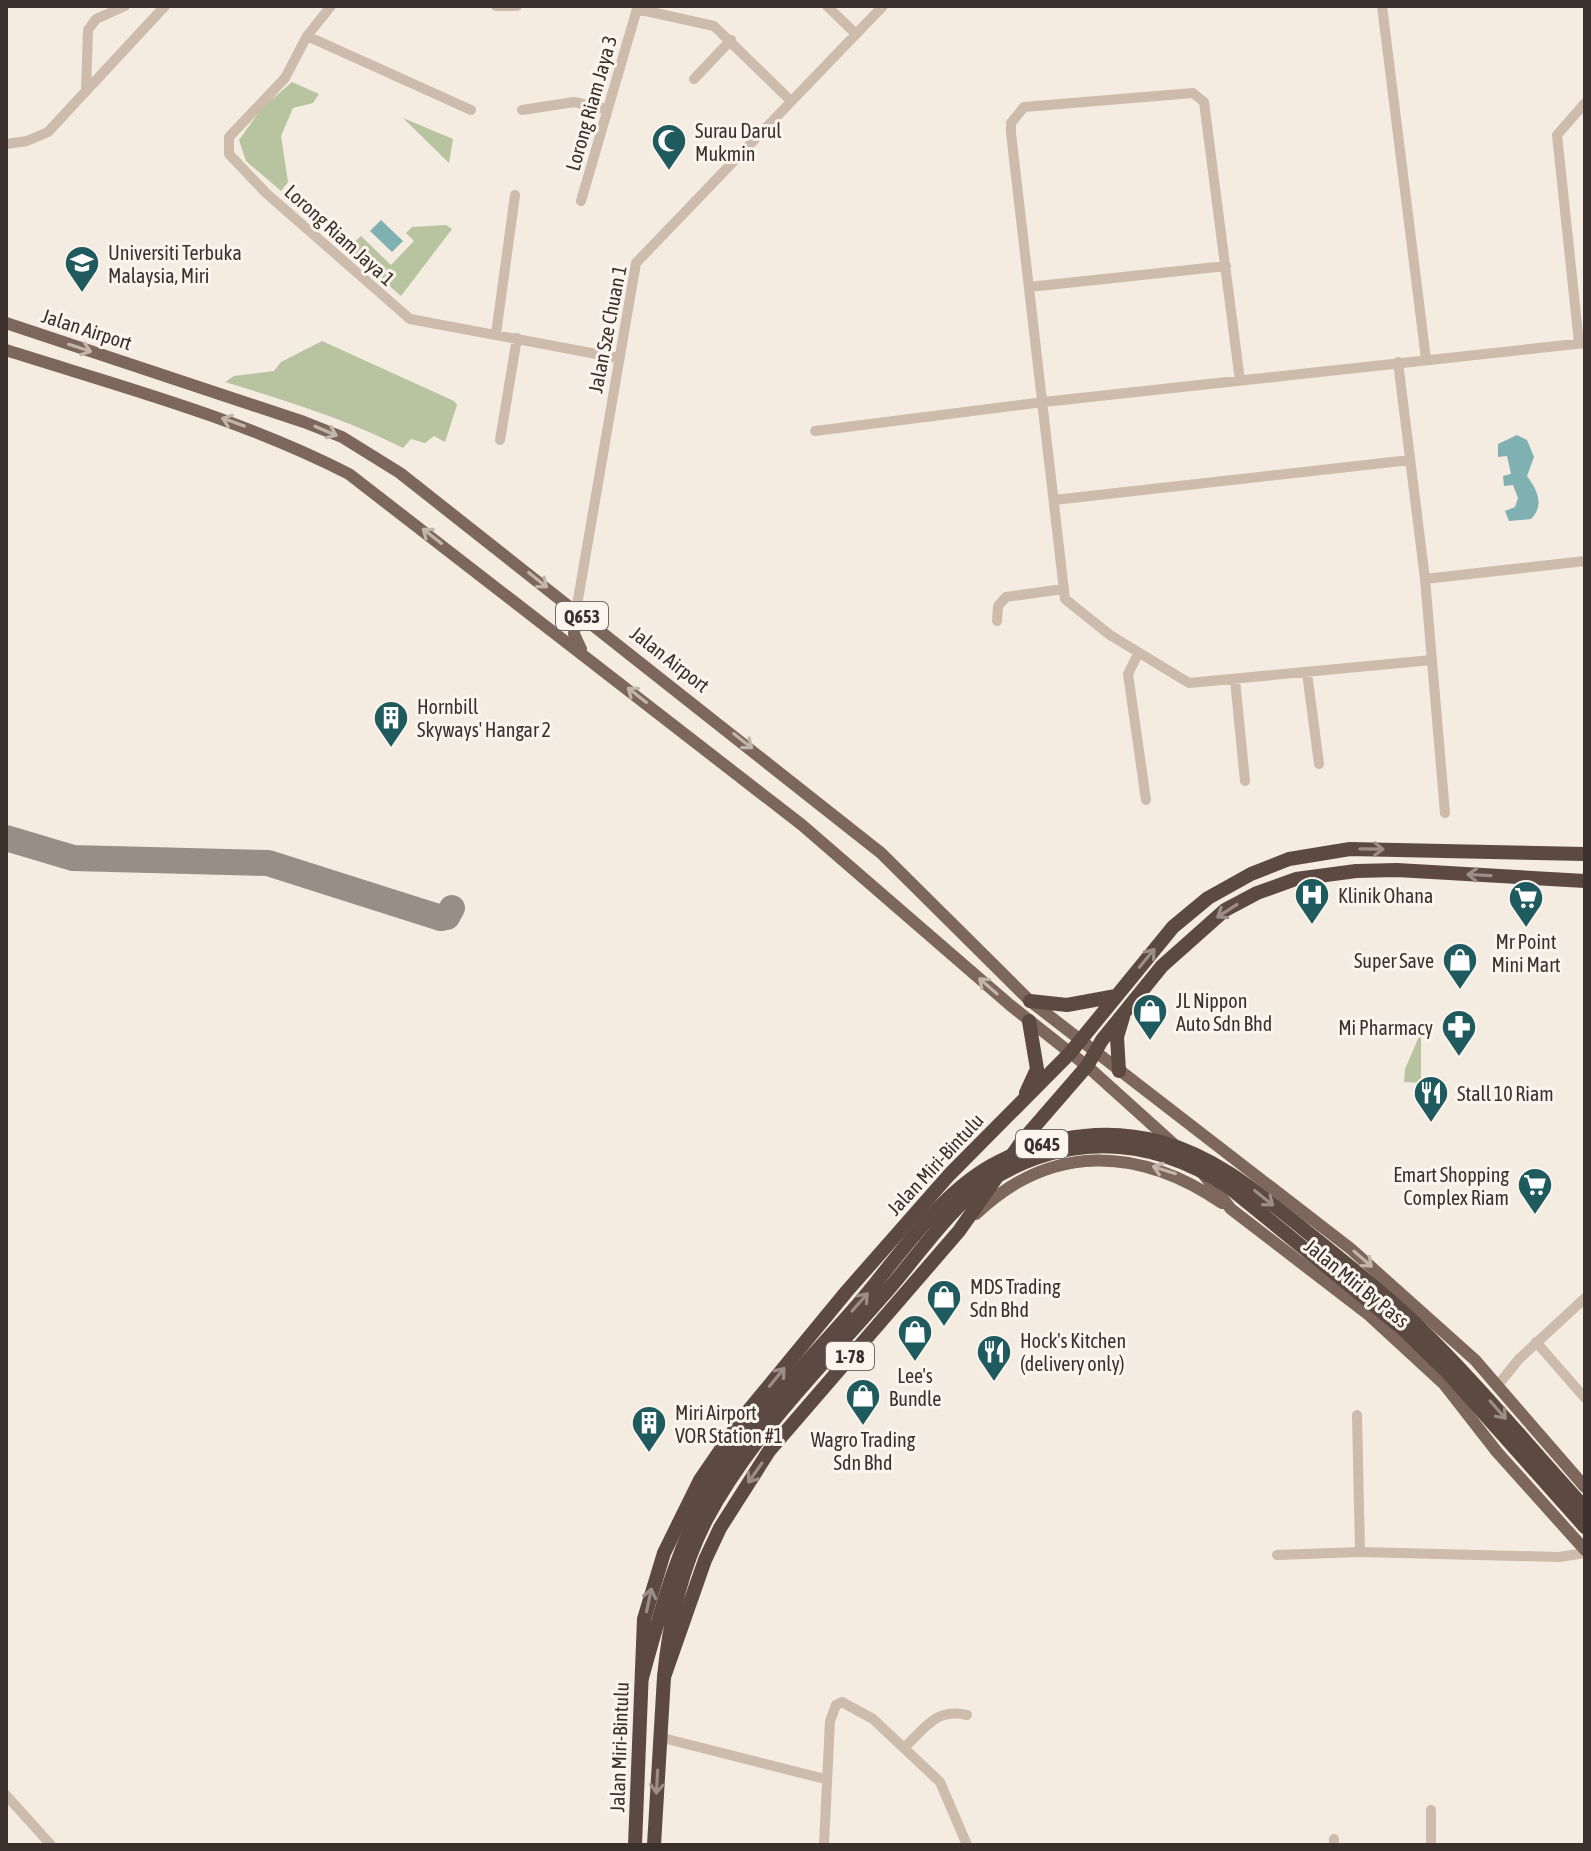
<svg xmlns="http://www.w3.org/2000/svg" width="1591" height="1851" viewBox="0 0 1591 1851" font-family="'Asap Condensed',sans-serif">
  <rect width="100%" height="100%" fill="#f4ebe1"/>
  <path fill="#b8c4a0" d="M292 82 319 94 313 103 293 108 281 136 288 182 281 191 246 161 239 140 262 108Z
    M403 118 453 139 449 163Z
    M446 225 452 229 401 296 347 249 361 236 391 265 414 241 406 233 412 227Z
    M322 341 454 401 457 405 445 442 434 436 425 443 411 439 403 448C346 419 287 401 225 382L234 376 274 371 281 362Z
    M1421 1032V1083L1404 1082 1405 1069Z"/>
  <path fill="#7fb0b2" d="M381 220 403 241 392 252 370 231Z
    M1517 435 1527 440 1534 457 1527 476C1537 490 1545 505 1531 519L1509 521 1505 511 1515 507 1518 498 1513 485 1504 486 1503 476 1511 474 1507 456 1498 457V444Z"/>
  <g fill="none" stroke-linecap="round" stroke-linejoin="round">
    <path stroke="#988e86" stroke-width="26" d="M6 838 73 858 268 863 441 918 447 917 452 908"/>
    <path stroke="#cdbbac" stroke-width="10" d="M331 6 307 36 285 78 229 137V154L266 193 410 319 618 358
      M496 6H517
      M827 6 856 34
      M1382 6 1426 359
      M307 36 471 110
      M694 79 731 40
      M86 91 88 30 96 19 125 6
      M522 110 574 102 607 109
      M6 144 27 141 48 132 165 6
      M581 201 637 9 714 26 791 101
      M1029 287 1226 266
      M496 334 515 195
      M1579 343 1557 135 1585 103
      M1398 362 1425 579 1445 813
      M1240 381 1204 102 1193 93 1024 107 1011 123V133L1065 599 1110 635 1189 683 1432 660
      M815 431 1044 402 1585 343
      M500 440 517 338
      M1054 500 1410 460
      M1425 579 1585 561
      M576 611 636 263 883 6
      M997 621 998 606 1006 597 1063 589
      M1138 654 1128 674 1146 800
      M1307 673 1319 764
      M1235 680 1245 781
      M1536 1342 1585 1398
      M1498 1385 1519 1359 1585 1298
      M1357 1415 1360 1552
      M1277 1555 1360 1552 1559 1557 1585 1553
      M659 1737 825 1779
      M905 1747C926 1727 936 1708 967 1715
      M6 1795 51 1845
      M1431 1810V1845
      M824 1845 830 1721 836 1705 842 1702 873 1719 940 1782 967 1845
      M1334 1845V1839"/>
    <path stroke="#7d675c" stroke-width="12" d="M6 323 304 422 342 437 400 473 881 853 1030 1001 1351 1249 1475 1360 1585 1487
      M6 350C122 387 240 418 349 474L802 825 1010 1005 1087 1066 1178 1148
      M576 611 574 634 581 649
      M1204 1175 1231 1209 1369 1315 1444 1384 1497 1452 1585 1550
      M976 1214C1051 1142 1140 1147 1222 1203"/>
    <path stroke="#5c4a42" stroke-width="14" d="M1030 1001 1067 1005 1116 996
      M1119 1071 1117 1037 1123 1017
      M1026 1093 1037 1069 1029 1021
      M635 1845 644 1619 664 1553 700 1480 744 1416 847 1291 949 1175 1070 1053 1173 927 1208 898 1251 874 1289 859 1350 849 1585 854
      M654 1845 664 1677 705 1560 720 1528 769 1451 959 1231 1022 1141 1087 1066 1102 1040 1162 966 1225 910 1257 893 1296 879 1356 871 1397 870 1585 881"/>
    <path stroke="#5c4a42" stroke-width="14" d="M664 1677C669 1622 681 1569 706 1520 751 1436 819 1369 881 1298 908 1268 931 1234 959 1206 980 1185 1008 1168 1036 1158 1105 1134 1171 1149 1230 1188L1403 1329 1448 1373 1585 1527
      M642 1678C661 1609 679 1541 716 1479 754 1414 811 1359 860 1302 901 1254 942 1189 1000 1161 1051 1136 1105 1127 1161 1142 1216 1157 1257 1192 1301 1227 1340 1259 1381 1290 1417 1325 1477 1383 1529 1447 1585 1508"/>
  </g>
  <defs><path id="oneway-shaft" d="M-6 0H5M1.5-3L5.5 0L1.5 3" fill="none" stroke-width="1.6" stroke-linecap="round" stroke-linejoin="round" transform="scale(2)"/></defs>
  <g stroke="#c2b5ac">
    <use href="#oneway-shaft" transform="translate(80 348) rotate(18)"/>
    <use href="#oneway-shaft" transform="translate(233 422) rotate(-160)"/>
    <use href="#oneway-shaft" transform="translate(326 431) rotate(23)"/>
    <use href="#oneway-shaft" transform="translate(432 536) rotate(-142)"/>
    <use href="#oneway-shaft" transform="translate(538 580) rotate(39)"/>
    <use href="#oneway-shaft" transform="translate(637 695) rotate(-142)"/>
    <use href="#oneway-shaft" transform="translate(743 741) rotate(38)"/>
    <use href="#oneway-shaft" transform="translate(988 986) rotate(-139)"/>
    <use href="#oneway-shaft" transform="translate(1164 1170) rotate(-162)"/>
    <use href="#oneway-shaft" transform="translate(1363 1259) rotate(41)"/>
  </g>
  <g stroke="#9c8e87">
    <use href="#oneway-shaft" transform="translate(1372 849) rotate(1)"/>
    <use href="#oneway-shaft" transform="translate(1479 875) rotate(-177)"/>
    <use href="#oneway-shaft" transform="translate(1227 911) rotate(147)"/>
    <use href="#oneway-shaft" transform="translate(1147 958) rotate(-50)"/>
    <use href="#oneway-shaft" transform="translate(1264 1198) rotate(39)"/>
    <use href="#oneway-shaft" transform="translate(860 1302) rotate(-49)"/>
    <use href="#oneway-shaft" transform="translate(777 1377) rotate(-51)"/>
    <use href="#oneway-shaft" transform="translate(1498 1410) rotate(49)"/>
    <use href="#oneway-shaft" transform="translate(755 1473) rotate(125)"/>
    <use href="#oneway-shaft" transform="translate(649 1600) rotate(-78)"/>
    <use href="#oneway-shaft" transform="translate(657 1782) rotate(93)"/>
  </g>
  <defs>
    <symbol id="mosque-pin" viewBox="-11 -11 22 30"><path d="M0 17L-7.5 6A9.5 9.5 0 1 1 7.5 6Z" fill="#1f5a5e" stroke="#fbf5ee"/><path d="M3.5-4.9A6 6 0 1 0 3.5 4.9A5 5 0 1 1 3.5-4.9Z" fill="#fff"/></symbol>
    <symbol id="university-pin" viewBox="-11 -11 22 30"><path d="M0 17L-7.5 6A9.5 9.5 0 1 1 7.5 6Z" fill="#1f5a5e" stroke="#fbf5ee"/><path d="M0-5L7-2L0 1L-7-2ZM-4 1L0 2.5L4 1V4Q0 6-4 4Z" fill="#fff"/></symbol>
    <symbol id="building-pin" viewBox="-11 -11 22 30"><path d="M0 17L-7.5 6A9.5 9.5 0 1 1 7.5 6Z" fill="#1f5a5e" stroke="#fbf5ee"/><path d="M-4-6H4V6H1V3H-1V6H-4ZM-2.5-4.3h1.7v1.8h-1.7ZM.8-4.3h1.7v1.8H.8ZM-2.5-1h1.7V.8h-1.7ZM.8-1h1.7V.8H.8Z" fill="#fff"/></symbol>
    <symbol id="hospital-pin" viewBox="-11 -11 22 30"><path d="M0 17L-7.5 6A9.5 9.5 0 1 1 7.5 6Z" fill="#1f5a5e" stroke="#fbf5ee"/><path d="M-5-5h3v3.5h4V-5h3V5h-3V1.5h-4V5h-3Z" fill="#fff"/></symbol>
    <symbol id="supermarket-pin" viewBox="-11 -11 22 30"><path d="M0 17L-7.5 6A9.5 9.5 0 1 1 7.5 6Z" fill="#1f5a5e" stroke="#fbf5ee"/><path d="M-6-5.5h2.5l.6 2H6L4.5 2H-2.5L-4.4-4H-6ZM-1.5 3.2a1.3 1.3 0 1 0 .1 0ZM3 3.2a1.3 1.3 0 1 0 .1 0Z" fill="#fff"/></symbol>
    <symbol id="shop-pin" viewBox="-11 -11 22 30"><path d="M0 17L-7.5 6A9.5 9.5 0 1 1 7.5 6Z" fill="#1f5a5e" stroke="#fbf5ee"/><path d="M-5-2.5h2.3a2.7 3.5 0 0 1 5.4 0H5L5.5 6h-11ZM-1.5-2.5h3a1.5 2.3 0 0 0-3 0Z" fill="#fff"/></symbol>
    <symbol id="pharmacy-pin" viewBox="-11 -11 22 30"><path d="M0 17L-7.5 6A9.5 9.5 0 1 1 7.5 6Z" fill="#1f5a5e" stroke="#fbf5ee"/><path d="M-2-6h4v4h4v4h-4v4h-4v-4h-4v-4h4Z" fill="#fff"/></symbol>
    <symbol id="restaurant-pin" viewBox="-11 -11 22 30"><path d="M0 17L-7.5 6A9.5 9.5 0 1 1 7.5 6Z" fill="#1f5a5e" stroke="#fbf5ee"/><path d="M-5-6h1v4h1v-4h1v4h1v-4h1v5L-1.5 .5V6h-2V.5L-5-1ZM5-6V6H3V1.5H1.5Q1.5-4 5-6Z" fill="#fff"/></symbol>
  </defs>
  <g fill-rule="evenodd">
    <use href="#mosque-pin" x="649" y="121" width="40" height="54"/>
    <use href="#university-pin" x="62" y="243" width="40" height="54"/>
    <use href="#building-pin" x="371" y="698" width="40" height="54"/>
    <use href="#hospital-pin" x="1292" y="875" width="40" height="54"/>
    <use href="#supermarket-pin" x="1506" y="878" width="40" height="54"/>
    <use href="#shop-pin" x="1440" y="940" width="40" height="54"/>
    <use href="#shop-pin" x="1130" y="991" width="40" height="54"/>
    <use href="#pharmacy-pin" x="1439" y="1007" width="40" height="54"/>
    <use href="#restaurant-pin" x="1411" y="1073" width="40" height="54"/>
    <use href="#supermarket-pin" x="1515" y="1165" width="40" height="54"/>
    <use href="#shop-pin" x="924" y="1277" width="40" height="54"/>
    <use href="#shop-pin" x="895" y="1312" width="40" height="54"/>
    <use href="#restaurant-pin" x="974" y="1332" width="40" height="54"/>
    <use href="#shop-pin" x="843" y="1376" width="40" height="54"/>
    <use href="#building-pin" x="629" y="1403" width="40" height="54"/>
  </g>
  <g text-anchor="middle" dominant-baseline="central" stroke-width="6" stroke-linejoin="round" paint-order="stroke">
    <g fill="#fbf5ee" stroke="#756b66" stroke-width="2">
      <rect x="556" y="602" width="52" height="28" rx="6"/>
      <rect x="1016" y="1130" width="52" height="28" rx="6"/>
      <rect x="826" y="1342" width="48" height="28" rx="6"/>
    </g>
    <g font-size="18" font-weight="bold" fill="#3b302b">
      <text x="582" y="616">Q653</text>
      <text x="1042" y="1144">Q645</text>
      <text x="850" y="1356">1-78</text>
    </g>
    <g font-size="20" fill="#3b302b" stroke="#fbf5ee">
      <text transform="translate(591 103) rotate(-74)">Lorong Riam Jaya 3</text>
      <text transform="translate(340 235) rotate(42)">Lorong Riam Jaya 1</text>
      <text transform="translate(87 329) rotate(18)">Jalan Airport</text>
      <text transform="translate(607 329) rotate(-79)">Jalan Sze Chuan 1</text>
      <text transform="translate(670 659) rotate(38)">Jalan Airport</text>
      <text transform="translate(935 1164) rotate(-47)">Jalan Miri-Bintulu</text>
      <text transform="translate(1357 1283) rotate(39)">Jalan Miri By Pass</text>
      <text transform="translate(619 1747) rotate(-88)">Jalan Miri-Bintulu</text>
    </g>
    <g font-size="20" fill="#3b302b" stroke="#fbf5ee" text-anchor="start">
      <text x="695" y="130">Surau Darul<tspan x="695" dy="23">Mukmin</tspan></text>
      <text x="108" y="252">Universiti Terbuka<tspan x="108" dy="23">Malaysia, Miri</tspan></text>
      <text x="417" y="706">Hornbill<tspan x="417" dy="23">Skyways' Hangar 2</tspan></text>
      <text x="1338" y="895">Klinik Ohana</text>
      <text x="1526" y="941" text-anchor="middle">Mr Point<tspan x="1526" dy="23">Mini Mart</tspan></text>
      <text x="1434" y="960" text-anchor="end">Super Save</text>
      <text x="1176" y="1000">JL Nippon<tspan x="1176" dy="23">Auto Sdn Bhd</tspan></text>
      <text x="1433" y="1027" text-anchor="end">Mi Pharmacy</text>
      <text x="1457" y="1093">Stall 10 Riam</text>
      <text x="1509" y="1174" text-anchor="end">Emart Shopping<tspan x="1509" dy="23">Complex Riam</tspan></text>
      <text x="970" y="1286">MDS Trading<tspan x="970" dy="23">Sdn Bhd</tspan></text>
      <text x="1020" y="1340">Hock's Kitchen<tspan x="1020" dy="23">(delivery only)</tspan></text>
      <text x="915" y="1375" text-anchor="middle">Lee's<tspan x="915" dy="23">Bundle</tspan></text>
      <text x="675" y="1412">Miri Airport<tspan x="675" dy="23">VOR Station #1</tspan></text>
      <text x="863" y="1439" text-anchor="middle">Wagro Trading<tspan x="863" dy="23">Sdn Bhd</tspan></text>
    </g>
  </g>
  <rect width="1591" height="1851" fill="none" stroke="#3b302b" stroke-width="16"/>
</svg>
